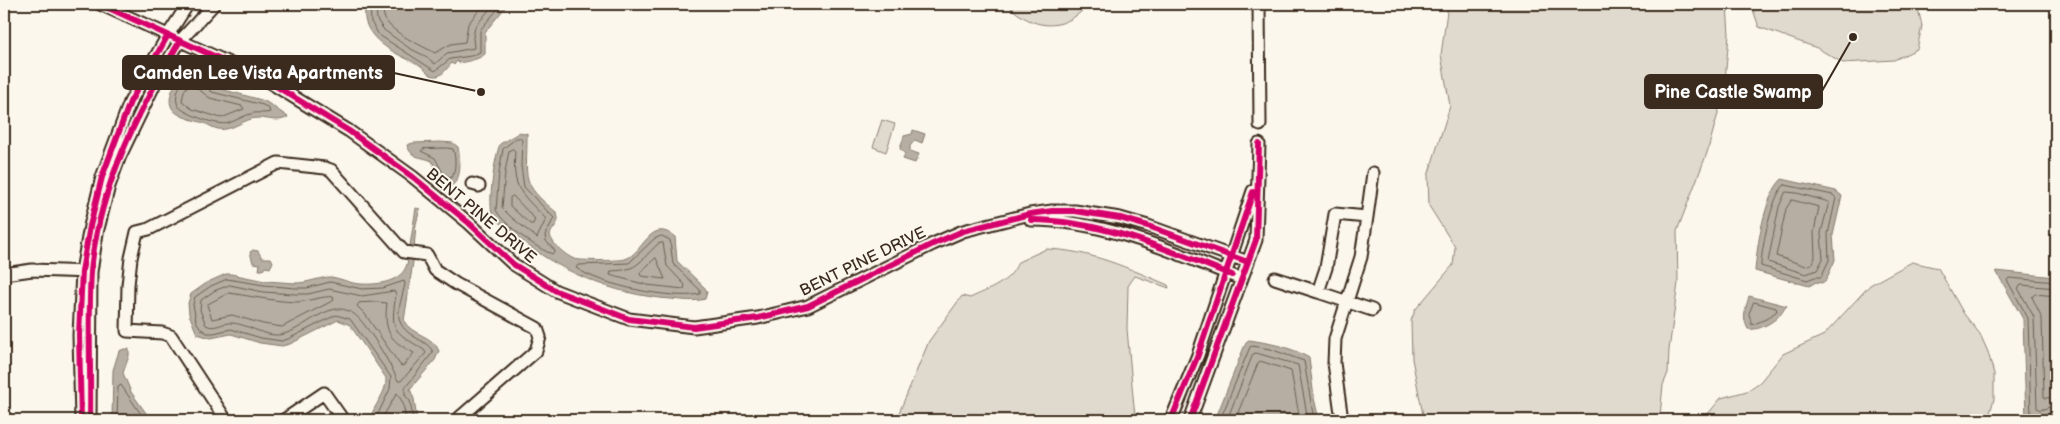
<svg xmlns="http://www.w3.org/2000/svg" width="2060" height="424" viewBox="0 0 2060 424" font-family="'Balsamiq Sans',sans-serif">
  <rect width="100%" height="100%" fill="#fbf7ec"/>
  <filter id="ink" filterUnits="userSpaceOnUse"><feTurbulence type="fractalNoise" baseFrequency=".02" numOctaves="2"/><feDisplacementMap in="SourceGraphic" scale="10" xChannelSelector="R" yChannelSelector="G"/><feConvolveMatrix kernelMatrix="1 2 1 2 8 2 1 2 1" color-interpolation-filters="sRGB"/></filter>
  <g filter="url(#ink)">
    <path fill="#dfd9ce" stroke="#8d8276" d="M1007 4H1090C1084 9 1078 15 1071 19 1048 32 1024 22 1007 4Z
      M1448 4H1727L1729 35 1724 92 1707 153 1677 231 1678 283 1669 350 1668 373 1663 385 1660 416 1665 420H1424L1412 359 1411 321 1415 310 1453 265 1455 247 1429 206 1428 176 1450 106 1441 55Z
      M1751 4H1917L1922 26 1917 49 1894 60 1843 63 1817 48 1759 27Z
      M882 120 895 124 886 152 873 147Z
      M1046 249C1089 250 1128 268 1168 285L1169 288 1135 276 1128 286 1127 329 1134 407 1135 414 1139 413 1136 420H896L929 341 962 296 970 298C989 289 1010 283 1018 262Z
      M1912 262 1938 268 1964 314 1980 334 1988 352 1994 374V399L1988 420H1703L1721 398 1747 391 1760 382 1783 354 1824 335 1870 285Z"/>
    <path fill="#b6aea2" stroke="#85796d" d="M365 4H508L485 32V54C478 60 468 61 459 63L457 61 454 65 452 63C448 67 443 75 437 76 428 77 425 68 418 64 400 56 373 44 366 23 364 18 365 10 365 4Z
      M186 73 200 76 214 87 265 101 288 117C279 123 268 118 258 118 244 118 232 132 218 129 213 128 209 125 204 123 187 118 163 115 172 91 175 82 179 78 186 73Z
      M913 130 925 134 922 143 915 140 910 146V151L919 154 915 163 903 159 905 154 900 149 904 136 912 134Z
      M520 132 524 134 527 133V136C527 179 520 183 556 212 562 223 553 226 550 235 552 244 565 255 574 259 580 261 619 261 625 259 643 254 650 216 675 237L677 261 705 288 707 292 705 299C694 302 683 300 671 299 613 295 557 271 512 233 506 228 497 222 493 215 487 205 495 156 500 144Z
      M440 142 453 143 458 147C460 159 463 179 451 186L439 177 432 161C421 156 411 159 407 145L413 143Z
      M1782 179 1836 191 1842 196 1833 235 1835 260 1826 280 1822 283 1816 282 1809 286 1755 271C1757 247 1764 196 1782 179Z
      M416 208 420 209 416 224 413 262 404 321C411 335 433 335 439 351L435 360 410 389 414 399 417 420H370C373 405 387 394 386 378L350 325 338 320 290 344 282 346 260 343 231 334 211 338 197 334 189 314 188 303 191 294 208 282 226 274H231L265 281 296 283C308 283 321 277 330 277 341 278 351 284 361 284 378 285 402 282 407 264Z
      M253 250 258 251 262 258H271L273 262 270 268 265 267 263 270H259L260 264 253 263 250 252Z
      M1996 271 2056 277V415L2044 420H2026L2023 319Z
      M1749 296 1787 306C1783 309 1783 313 1779 316 1772 323 1758 331 1748 329 1741 316 1746 309 1749 296Z
      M1249 340C1269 343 1292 347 1309 358L1314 398 1319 420H1215L1246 342Z
      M124 349H129V356L123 373 131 392 151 420H112L113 370 119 351Z"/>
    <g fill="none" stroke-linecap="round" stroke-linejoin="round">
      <path stroke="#6c5f53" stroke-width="1" d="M370 4 371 22 379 35 435 71 450 59 471 56 480 52V30L502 4
        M376 4 377 20 384 30 409 48 427 57 435 64 447 53 474 48 473 38 475 27 494 4
        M383 4C383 9 383 15 385 19 393 34 421 45 435 53L451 44 465 42 468 24 484 4
        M187 78 197 80 212 92 263 105 269 109 270 112C265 114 260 112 254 113 245 115 237 120 229 123 219 127 185 114 178 106 174 96 178 85 187 78Z
        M189 85 194 86 210 98 242 106 244 109 221 118 192 109 182 101 184 91Z
        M517 138H520L522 140 521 166 524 187 554 218 545 235 546 241 555 251 553 254C538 250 503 224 496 210L499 172 503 149Z
        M447 148 453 149C456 158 456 171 451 178L443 173 435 158 421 151 423 149Z
        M513 149 515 151C512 191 521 192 546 219L537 238 511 217 502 208 505 172 509 151Z
        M1785 185 1833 195 1836 198 1828 234 1829 260 1821 277H1815L1807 280 1761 266C1761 251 1772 192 1785 185Z
        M1786 192 1797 193 1829 202 1821 233 1823 259 1817 270 1806 274 1768 262 1779 207Z
        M513 196 535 219 533 224H530L510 206V198Z
        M1792 200 1819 207 1814 232 1815 257 1813 263 1806 266 1776 256 1786 209Z
        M662 236 670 240 673 264 700 290V294C671 300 600 285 576 268L578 265 629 263 654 239Z
        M663 243 667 266 685 285 684 289 647 285 610 275 611 271C640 270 638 262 658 244Z
        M656 258 665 279 641 276 640 273Z
        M230 285 263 292 295 294H308L329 289 362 296 394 291 396 294C390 332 393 330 424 350L426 353 401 381H398C393 368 366 322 354 314 350 311 342 308 336 309 317 312 302 329 284 334 267 339 249 324 232 323 222 322 215 330 206 325L200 310 201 300 214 291Z
        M2056 288 2021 285 2018 288 2034 317 2037 408 2040 410 2056 405
        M229 293C251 296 272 301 295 302 307 302 325 295 333 297L334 300 282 327 263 324 232 315 212 319 207 305Z
        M2056 296 2035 294 2032 297 2042 318 2044 397 2046 398 2056 397
        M378 302 387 303C385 319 385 334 399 344 404 348 409 350 414 353L403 366 400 365 365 314 357 306 359 303Z
        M1754 302 1776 308 1777 311 1766 319 1752 325 1749 314Z
        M117 420 118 387 121 385 145 420
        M375 420 390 389 391 377 350 319 336 315 288 339 282 341 261 338 231 329 214 333H207L201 329 196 321 193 304 195 297 211 286 227 279 264 285 295 288H307L330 282 362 289 383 288 404 281 405 284C399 311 390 323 418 339 425 343 430 346 433 352L405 388V395L410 401 413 420
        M381 420 397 393 403 403 406 420
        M1220 420 1250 347 1252 346 1270 349 1304 361 1314 420
        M1227 420 1253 354 1256 353 1298 365 1308 420
        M1235 420 1258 363 1260 361 1291 371 1300 420
        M2031 420 2028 318 2007 280 2009 278 2056 282"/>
      <defs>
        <path id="minor" d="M100 4 266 80 349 131 413 177 469 223 513 264 556 291 629 319 694 327 758 318 808 306 933 244 963 231 1030 214 1052 211H1075L1120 218 1148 226 1248 262
          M1259 4 1260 125
          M472 184 479 186
          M1367 217 1373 173
          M1031 220C1105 220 1174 252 1241 279
          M4 274 32 270 90 272
          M1275 278 1318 292 1326 268 1335 214 1367 217 1361 257 1335 339 1334 363 1342 420
          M1318 292 1372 310
          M81 420 79 335 82 271 90 226 102 177 130 102 168 35 188 4
          M90 420 91 272 97 233 109 186 120 156 158 77 180 41 214 4
          M226 420 171 336 162 333 127 331 128 285 131 258 137 232 149 229 278 163 325 168 331 170 404 252 427 255 435 270 456 284 537 328 540 337 536 351 457 420
          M284 420 324 393 343 420
          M1171 420 1198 355 1253 191
          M1190 420 1256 240 1259 144"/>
      </defs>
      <use href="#minor" stroke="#3b2a1e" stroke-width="15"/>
      <use href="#minor" stroke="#fbf7ec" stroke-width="11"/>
      <defs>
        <path id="cycleway" d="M100 4 266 80 349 131 413 177 469 223 513 264 556 291 629 319 694 327 758 318 808 306 933 244 963 231 1030 214 1052 211H1075L1120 218 1148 226 1248 262
          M1031 220C1102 220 1168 250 1232 275
          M81 420 79 335 82 271 90 226 102 177 130 102 168 35
          M90 420C91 371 88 321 91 272 98 189 138 111 180 41
          M1171 420 1198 355 1253 192
          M1190 420 1256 240 1259 144"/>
      </defs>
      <use href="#cycleway" stroke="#fbf7ec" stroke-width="9"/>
      <use href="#cycleway" stroke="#d6006c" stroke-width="6"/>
    </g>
  </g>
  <g text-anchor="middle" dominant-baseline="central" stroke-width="4" stroke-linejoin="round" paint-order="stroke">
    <g font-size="16" fill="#3b2a1e" stroke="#fbf7ec">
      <text transform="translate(481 216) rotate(40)">BENT PINE DRIVE</text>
      <text transform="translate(863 262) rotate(-26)">BENT PINE DRIVE</text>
    </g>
  </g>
  <path fill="none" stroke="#3b2a1e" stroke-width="2" d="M481 92L394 73M1853 37L1822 91"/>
  <g fill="#3b2a1e" stroke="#fbf7ec" stroke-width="2">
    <circle cx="481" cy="92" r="5"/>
    <circle cx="1853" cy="37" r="5"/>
  </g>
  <g fill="#3b2a1e" stroke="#3b2a1e" stroke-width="2">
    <rect x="123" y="56" width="271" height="33" rx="5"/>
    <rect x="1645" y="75" width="177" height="33" rx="5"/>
  </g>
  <g font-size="18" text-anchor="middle" font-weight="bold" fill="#fff">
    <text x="258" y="79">Camden Lee Vista Apartments</text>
    <text x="1733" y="98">Pine Castle Swamp</text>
  </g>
  <rect width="2060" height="424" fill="none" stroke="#fbf7ec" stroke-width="20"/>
  <rect x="10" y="10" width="2040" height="404" fill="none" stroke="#3b2a1e" stroke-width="2" filter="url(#ink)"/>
</svg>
